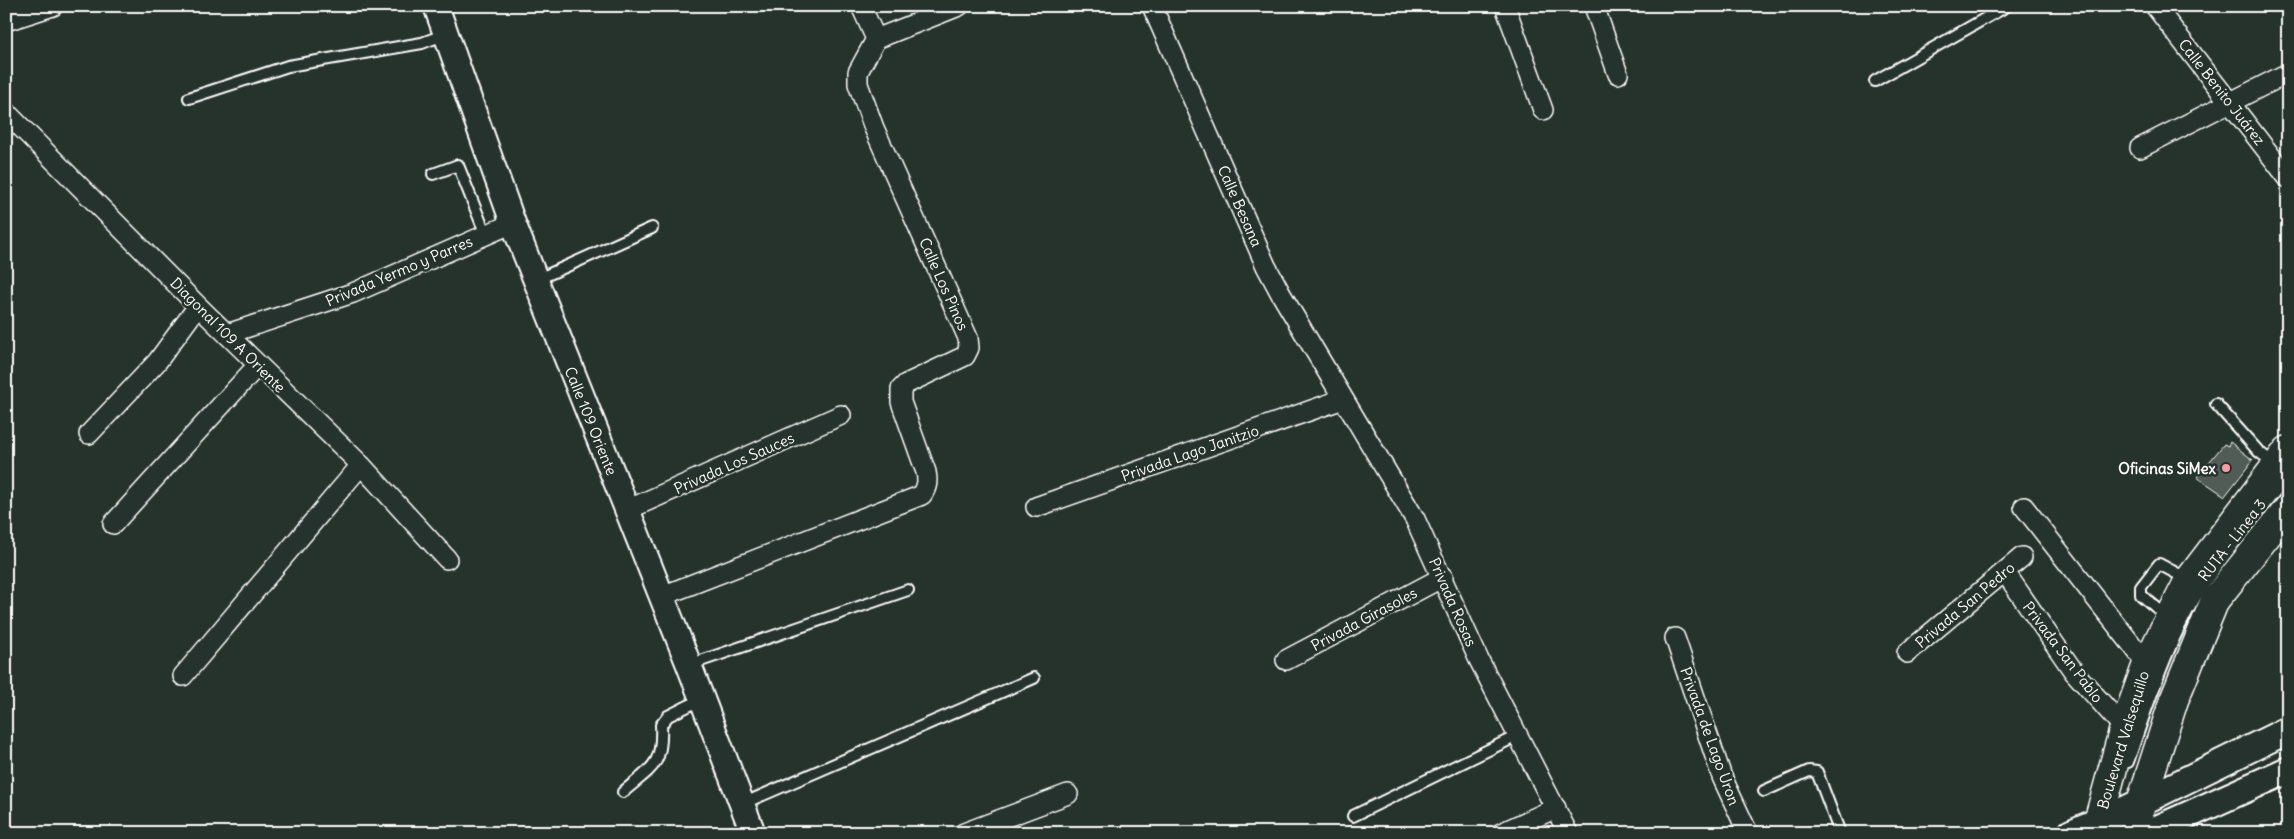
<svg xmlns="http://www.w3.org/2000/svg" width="2294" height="839" viewBox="0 0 2294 839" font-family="Delius,sans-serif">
  <rect width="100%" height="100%" fill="#26332d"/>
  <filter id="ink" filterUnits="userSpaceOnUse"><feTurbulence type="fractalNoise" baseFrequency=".02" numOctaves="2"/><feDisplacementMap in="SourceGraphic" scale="10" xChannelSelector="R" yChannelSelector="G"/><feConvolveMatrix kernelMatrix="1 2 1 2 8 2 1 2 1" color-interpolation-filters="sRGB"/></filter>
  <g filter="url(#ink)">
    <path fill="#515c57" stroke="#fff" d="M2230 442 2253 460 2225 496 2197 477 2224 444 2228 446Z"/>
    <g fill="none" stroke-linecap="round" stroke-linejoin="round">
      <defs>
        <path id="service" d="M1875 81 2007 6
          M189 98 288 66 422 43 446 34
          M433 174 458 165 486 235
          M536 280 652 228
          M2216 404 2259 452 2275 464
          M2169 618 2141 595V587L2159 564 2189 580
          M689 665 908 590
          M2128 762C2148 704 2171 631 2206 581 2232 544 2261 510 2288 475
          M1764 791 1809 771 1817 772 1840 833
          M623 792C652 767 663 766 661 725L668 716 702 699
          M742 804 1034 678
          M1353 816 1517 736"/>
        <path id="minor" d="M861 6 876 39
          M1152 6 1266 266 1281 294 1415 519 1479 660 1568 833
          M1505 6 1543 110
          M1594 6 1618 74
          M2155 6 2288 178
          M6 21 53 6
          M6 112 198 306 361 465 447 559
          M2140 148 2288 73
          M227 334 353 293 513 223
          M89 434 157 362 198 306
          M1036 507 1343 399
          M2024 507 2147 664
          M627 510 841 415
          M113 524 258 365
          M2005 572 2074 672 2124 728
          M662 596 922 495C927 487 928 482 926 472L901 402V389L906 384 965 356 969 348 968 338 874 128 858 84V72L876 39 959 6
          M1675 638 1722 777 1748 833
          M1907 653 2022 557
          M1286 660 1443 577
          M183 676 361 465
          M964 833 1068 794
          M1501 833 1556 808"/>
        <path id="tertiary" d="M436 6 513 223 689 665 753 833"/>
        <path id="secondary" d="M2071 833 2127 809 2288 730
          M2148 833 2288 770"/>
        <path id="primary" d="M2095 833 2124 728 2147 664 2169 619 2189 580 2288 450
          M2135 833 2141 802 2174 700 2215 600 2288 509"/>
      </defs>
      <use href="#service" stroke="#fff" stroke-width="14"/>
      <use href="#minor" stroke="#fff" stroke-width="22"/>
      <use href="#tertiary" stroke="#fff" stroke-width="28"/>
      <use href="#secondary" stroke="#fff" stroke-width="30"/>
      <use href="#primary" stroke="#fff" stroke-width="31"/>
      <use href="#service" stroke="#26332d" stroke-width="10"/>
      <use href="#minor" stroke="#26332d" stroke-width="19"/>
      <use href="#tertiary" stroke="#26332d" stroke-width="24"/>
      <use href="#secondary" stroke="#26332d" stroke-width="26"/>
      <use href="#primary" stroke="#26332d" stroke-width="28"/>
    </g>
  </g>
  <circle fill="#ff9aa2" stroke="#26332d" stroke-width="2" cx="2226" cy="468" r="5"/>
  <g text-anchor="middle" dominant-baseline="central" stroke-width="5" stroke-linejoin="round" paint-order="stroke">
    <g font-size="15" fill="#fff" stroke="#26332d">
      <text transform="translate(2222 92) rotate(52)">Calle Benito Juárez</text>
      <text transform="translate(1240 206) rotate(66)">Calle Besana</text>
      <text transform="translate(399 271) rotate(-23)">Privada Yermo y Parres</text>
      <text transform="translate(944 284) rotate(66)">Calle Los Pinos</text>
      <text transform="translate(228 335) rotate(45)">Diagonal 109 A Oriente</text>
      <text transform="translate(591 421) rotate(68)">Calle 109 Oriente</text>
      <text transform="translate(1190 453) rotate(-19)">Privada Lago Janitzio</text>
      <text transform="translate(734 463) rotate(-24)">Privada Los Sauces</text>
      <text transform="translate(2232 540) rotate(-52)">RUTA - Línea 3</text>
      <text transform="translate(1453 602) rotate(66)">Privada Rosas</text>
      <text transform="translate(1965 605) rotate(-40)">Privada San Pedro</text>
      <text transform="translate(1364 619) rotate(-28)">Privada Girasoles</text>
      <text transform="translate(2063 652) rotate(53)">Privada San Pablo</text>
      <text transform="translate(1710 736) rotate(70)">Privada de Lago Uron</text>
      <text transform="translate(2123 740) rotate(-73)">Boulevard Valsequillo</text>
    </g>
    <g font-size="15" font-weight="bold" fill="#fff" stroke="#26332d" text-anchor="end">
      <text x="2216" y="468">Oficinas SiMex</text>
    </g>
  </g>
  <rect width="2294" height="839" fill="none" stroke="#26332d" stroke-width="25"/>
  <rect x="12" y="12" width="2269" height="814" fill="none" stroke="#fff" stroke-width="2" filter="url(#ink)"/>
</svg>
